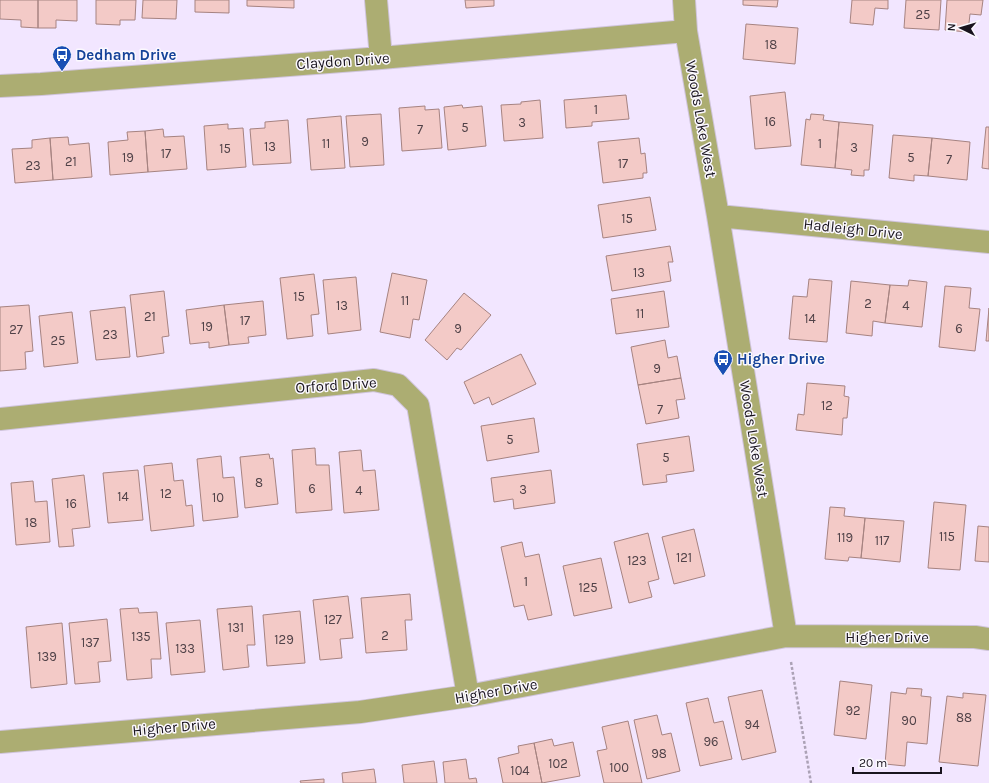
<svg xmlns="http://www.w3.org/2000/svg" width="989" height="783" viewBox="0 0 989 783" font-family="Karla,sans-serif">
  <rect width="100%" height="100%" fill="#f2e6ff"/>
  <path fill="#f3cac7" stroke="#a68381" d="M0 0H38V28L21 27V20L0 19Z
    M38 0H77V21L56 20V28H38Z
    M96 0H136L135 20H120V25L96 24Z
    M143 0H177L176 19 142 18Z
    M195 0H229V13L195 12Z
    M247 0H294V8L247 6Z
    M465 0H494V6L466 8Z
    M743 0H778L777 7 743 5Z
    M852 0H888V9L875 8 873 25 850 23Z
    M906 0H941L939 30 904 28Z
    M947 0H983L981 15 970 14 968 32 945 30Z
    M746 24 798 28 795 64 743 59Z
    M785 92 791 146 755 149 750 96Z
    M626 95 629 119 592 122V126L566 128 564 100Z
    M540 100 543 138 504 141 501 105 521 104V102Z
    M462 105 463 108 482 106 486 146 448 150 444 107Z
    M425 106V110L439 109 442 148 402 151 399 108Z
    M381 114 384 165 350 167 346 116Z
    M811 114 824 115 823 120 839 122 835 168 801 165 806 119 810 120Z
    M341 116 345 168 311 170 307 119Z
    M288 120 291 163 253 165 250 129 265 128V122Z
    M839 122 873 125 869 170H864V176L851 175 852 170 835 168Z
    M228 124V129L243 128 246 167 207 170 204 126Z
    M986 127H989V169L982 168Z
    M163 129 164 137 184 136 187 169 148 172 145 131Z
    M145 131 148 172 110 175 108 142 128 140 127 132Z
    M893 135 932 138 928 176 914 175V181L889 178Z
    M68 137 69 145 89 143 92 177 53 180 50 138Z
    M50 138 53 180 15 183 12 149 32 148V140Z
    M639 138 641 154 645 153 647 173H643V178L603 183 598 142Z
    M932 138 970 142 967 180 928 176Z
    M650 197 656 230 603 238 598 205Z
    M670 246 673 262H668L671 281 612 291 606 256Z
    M392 273 427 280 419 320 413 319 410 338 380 332Z
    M314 274 319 314 311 315 313 336 287 339 280 278Z
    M356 277 361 330 328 334 323 280Z
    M809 279 832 281 827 342 789 339 793 296 807 297Z
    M909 280 927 282 922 327 885 323 890 285 908 286Z
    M851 281 890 285 885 323 873 321 872 336 846 333Z
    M945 286 971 288 969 308 980 309 975 351 939 347Z
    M164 291 169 336 162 337 164 353 137 357 130 295Z
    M664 291 669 327 616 334 611 299Z
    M464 293 491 315 461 350 457 348 447 360 425 340Z
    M263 301 266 335 248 337 249 343 229 345 224 305Z
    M29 305 33 351 25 352 26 369 0 371V307Z
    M224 305 229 345 209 348V342L190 344 186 310Z
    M125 307 130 357 96 360 90 311Z
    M989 308V341H986Z
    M72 312 78 363 44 367 39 316Z
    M665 340 668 358 677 356 681 378 638 385 631 347Z
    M521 354 536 384 492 405 489 397 474 404 464 382Z
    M681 378 685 399 676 400 679 418 646 424 638 385Z
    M807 383 845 386 844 396 849 397 847 418H843L842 435 796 430 798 414 804 415Z
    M534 418 539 452 487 461 481 426Z
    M689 436 694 471 666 475 667 482 643 485 637 444Z
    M315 448 316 465H329L332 510 296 513 292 450Z
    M361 450 363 471 375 470 379 510 344 513 339 452Z
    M269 454 270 459 273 458 278 504 245 508 240 457Z
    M221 456 223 478 234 477 238 517 203 521 197 459Z
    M172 463 174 481 183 480 186 506 192 505 194 526 151 531 144 466Z
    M138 470 143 520 108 523 103 473Z
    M551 470 555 503 514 509 513 499 494 502 491 478Z
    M84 475 90 527 72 529 74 546 59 547 52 479Z
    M33 481 35 502 47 501 50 542 16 545 11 483Z
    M934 502 966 505 960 570 928 568Z
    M830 507 845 508 844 516 865 518 861 558 849 557 848 561 825 559Z
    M865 518 904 521 900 562 861 558Z
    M978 526 989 527V562L975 561Z
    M694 529 705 576 674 584 662 537Z
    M648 533 659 579 648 582 652 597 629 603 614 542Z
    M522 542 525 557 539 554 552 615 528 620 524 605 514 607 501 547Z
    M601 558 612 608 574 616 563 566Z
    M410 594 412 620H405L407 650 366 653 361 598Z
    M348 596 353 638 340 639 342 658 320 660 313 600Z
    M252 606 255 645H247L249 667 223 670 217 609Z
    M138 608 139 613 157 612 161 659H151L152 678 127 680 120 609Z
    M300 611 305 663 267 666 263 615Z
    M107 619 111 661 98 662 100 682 75 684 69 623Z
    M200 620 205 672 171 675 166 623Z
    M62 623 67 684 31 688 26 627Z
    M840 681 872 685 866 739 834 735Z
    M907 688 922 689 921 696 931 697 927 744 907 742 905 766 885 764 891 692 906 694Z
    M762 690 776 752 742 760 728 697Z
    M963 693 986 695 978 766 939 762 947 696 963 698Z
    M708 698 714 723 723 721 732 759 700 766 686 703Z
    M657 715 662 735 671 733 680 771 647 779 634 720Z
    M628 721 642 783H604L597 751 607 749 602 727Z
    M552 739 554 746 573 742 580 776 542 783 534 743Z
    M534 743 542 783H503L498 758 519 753 518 746Z
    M466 759 469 779 476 778 477 783H445L443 762Z
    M434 761 437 783H404L402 765Z
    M374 769 376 783H343L342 773Z
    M324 779V783H301L300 781Z"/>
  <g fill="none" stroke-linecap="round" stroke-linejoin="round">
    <defs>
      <path id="minor" d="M376 0 381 58
        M684 0 686 31 718 216 786 636
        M0 86 41 84 381 58 686 31
        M718 216 989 242
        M0 419 374 380 398 385 418 405 468 696
        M0 742 360 712 468 696 786 636 975 637 989 639"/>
    </defs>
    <use href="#minor" stroke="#cfc4db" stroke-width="24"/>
    <path stroke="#aca2b6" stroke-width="2.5" stroke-dasharray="3 2" stroke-linecap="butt" d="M791 662 811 783"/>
    <use href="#minor" stroke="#acad72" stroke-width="22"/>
  </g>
  <defs>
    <symbol id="bus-pin" viewBox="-11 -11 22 30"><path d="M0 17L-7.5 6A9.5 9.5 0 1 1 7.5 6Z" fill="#1a4fb4" stroke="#fbf8fe"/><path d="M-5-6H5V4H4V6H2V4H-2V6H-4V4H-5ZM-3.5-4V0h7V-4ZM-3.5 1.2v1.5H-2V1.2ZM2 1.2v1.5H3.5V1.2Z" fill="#fff"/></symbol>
  </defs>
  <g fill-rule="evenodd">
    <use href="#bus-pin" x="51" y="44" width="22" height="30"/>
    <use href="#bus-pin" x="712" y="348" width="22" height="30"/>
  </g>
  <g text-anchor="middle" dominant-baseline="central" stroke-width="3" stroke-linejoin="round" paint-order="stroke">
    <g font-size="13" fill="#504248">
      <text x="923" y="14">25</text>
      <text x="771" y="44">18</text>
      <text x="596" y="109">1</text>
      <text x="770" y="121">16</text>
      <text x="522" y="122">3</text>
      <text x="465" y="127">5</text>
      <text x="420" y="129">7</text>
      <text x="365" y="141">9</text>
      <text x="326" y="143">11</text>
      <text x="820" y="143">1</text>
      <text x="270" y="146">13</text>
      <text x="854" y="147">3</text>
      <text x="225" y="148">15</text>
      <text x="166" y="153">17</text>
      <text x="128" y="157">19</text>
      <text x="911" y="157">5</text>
      <text x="949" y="159">7</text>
      <text x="71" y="161">21</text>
      <text x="623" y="163">17</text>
      <text x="33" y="165">23</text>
      <text x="627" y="218">15</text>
      <text x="639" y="272">13</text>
      <text x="299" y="296">15</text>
      <text x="405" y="300">11</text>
      <text x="868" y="303">2</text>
      <text x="342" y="305">13</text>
      <text x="906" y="305">4</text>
      <text x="640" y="313">11</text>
      <text x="150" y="316">21</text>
      <text x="810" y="318">14</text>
      <text x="245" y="320">17</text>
      <text x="207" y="326">19</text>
      <text x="458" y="328">9</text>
      <text x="959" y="328">6</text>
      <text x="16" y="329">27</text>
      <text x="110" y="334">23</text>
      <text x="58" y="340">25</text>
      <text x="657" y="368">9</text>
      <text x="827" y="405">12</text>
      <text x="660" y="409">7</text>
      <text x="510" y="439">5</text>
      <text x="666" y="457">5</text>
      <text x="259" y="482">8</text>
      <text x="312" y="488">6</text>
      <text x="523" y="489">3</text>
      <text x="359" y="490">4</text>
      <text x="166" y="493">12</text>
      <text x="123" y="496">14</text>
      <text x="218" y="497">10</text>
      <text x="71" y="503">16</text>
      <text x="31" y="522">18</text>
      <text x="947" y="536">115</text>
      <text x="845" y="537">119</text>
      <text x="882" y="540">117</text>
      <text x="684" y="557">121</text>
      <text x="637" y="560">123</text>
      <text x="526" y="581">1</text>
      <text x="588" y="587">125</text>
      <text x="333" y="619">127</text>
      <text x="236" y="627">131</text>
      <text x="385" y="635">2</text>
      <text x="141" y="636">135</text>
      <text x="284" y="639">129</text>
      <text x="90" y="642">137</text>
      <text x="185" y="648">133</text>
      <text x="47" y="656">139</text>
      <text x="853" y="710">92</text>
      <text x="964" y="717">88</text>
      <text x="909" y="720">90</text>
      <text x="752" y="724">94</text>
      <text x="711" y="741">96</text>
      <text x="659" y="753">98</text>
      <text x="558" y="763">102</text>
      <text x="619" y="767">100</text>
      <text x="520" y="770">104</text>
    </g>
    <g font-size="15" font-weight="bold" fill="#164399" stroke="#fbf8fe" text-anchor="start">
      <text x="76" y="55">Dedham Drive</text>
      <text x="737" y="359">Higher Drive</text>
    </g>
    <g font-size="15" fill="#19141e" stroke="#fbf8fe">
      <text transform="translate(343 61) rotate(-4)">Claydon Drive</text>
      <text transform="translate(701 119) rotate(80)">Woods Loke West</text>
      <text transform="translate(853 229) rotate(6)">Hadleigh Drive</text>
      <text transform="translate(336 385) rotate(-4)">Orford Drive</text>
      <text transform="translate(754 439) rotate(81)">Woods Loke West</text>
      <text x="887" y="637">Higher Drive</text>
      <text transform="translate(496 691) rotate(-10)">Higher Drive</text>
      <text transform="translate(174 727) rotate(-5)">Higher Drive</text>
    </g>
  </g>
  <g transform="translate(961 28) rotate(275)" stroke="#fbf8fe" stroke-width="3" paint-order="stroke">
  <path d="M0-3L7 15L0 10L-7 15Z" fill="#19141e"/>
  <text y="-6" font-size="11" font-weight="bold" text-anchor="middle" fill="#19141e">N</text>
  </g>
  <path d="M853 767v6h88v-6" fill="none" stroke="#19141e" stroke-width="2"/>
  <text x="859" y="767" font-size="12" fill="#19141e" stroke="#fbf8fe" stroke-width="3" paint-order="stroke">20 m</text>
</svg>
